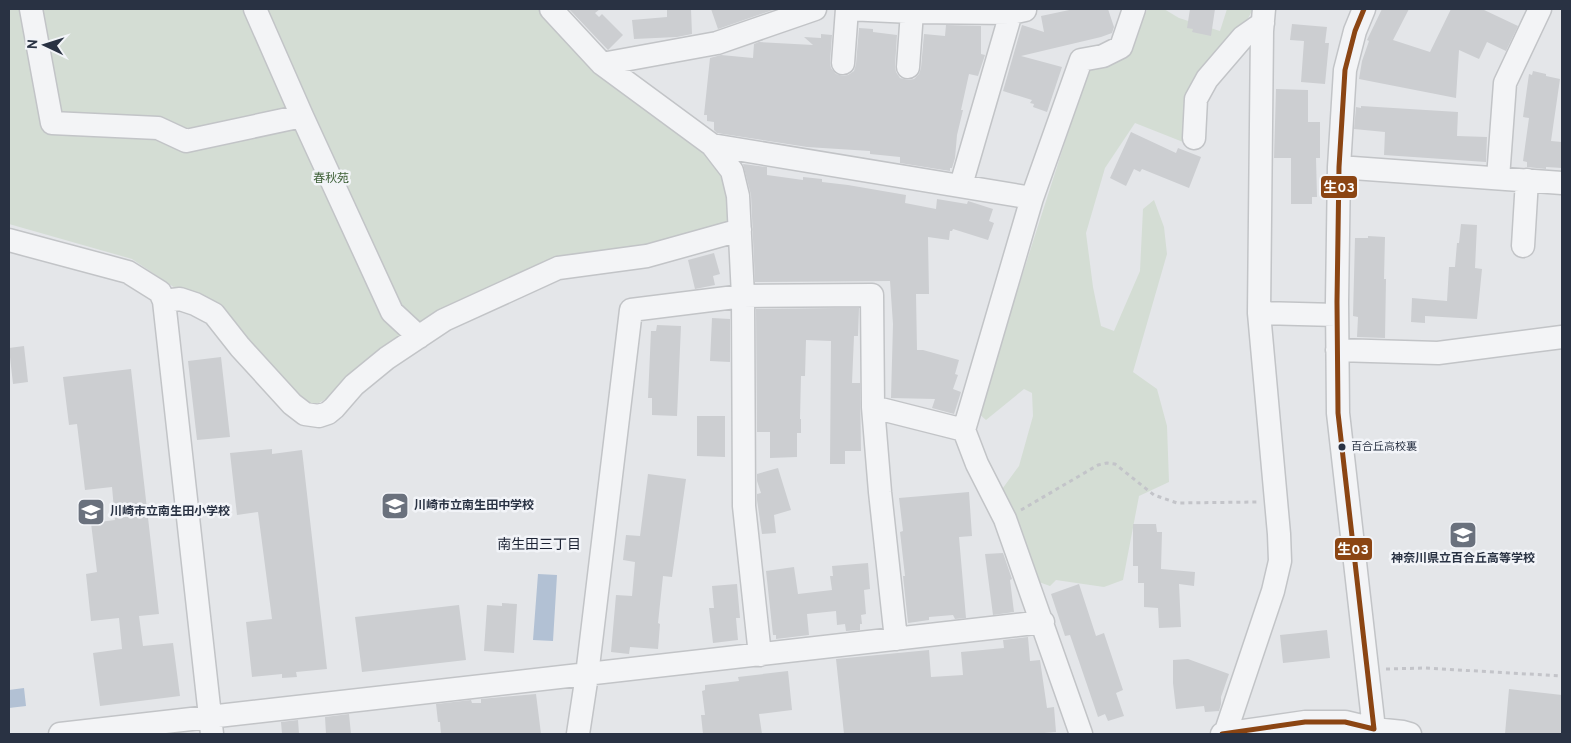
<svg xmlns="http://www.w3.org/2000/svg" width="1571" height="743" viewBox="0 0 1571 743" font-family="Overpass,'Noto Sans JP',sans-serif">
  <rect width="100%" height="100%" fill="#e4e6e9"/>
  <path fill="#d4ddd4" d="M9 9H544L716 159 727 179 732 221 678 241 552 261 319 403 309 406 181 292 132 259 9 224Z
    M1148 9H1164L1179 18 1220 31 1227 9H1253L1183 142 1135 123 1105 168 1086 233 1093 287 1101 326 1114 331 1140 271 1143 209 1154 200 1164 227 1167 254 1133 372 1157 389 1167 426 1169 482 1139 496 1123 580 1104 587 1056 580 1050 586 1039 582 1000 492 1019 466 1033 416 1032 393 1024 389 986 420 978 413 1089 67 1123 47Z"/>
  <path fill="#b2c1d4" d="M538 574 557 575 553 641 533 640Z
    M24 688 26 706 9 708V690Z"/>
  <path fill="#ccced1" d="M569 9H600L595 13 599 17 602 14 623 35 608 50Z
    M667 9H691L692 34 677 37 634 39 632 20 667 17Z
    M711 9H773V10L718 29Z
    M1074 9H1108L1114 27 1112 33 1101 37 1021 56 1062 67 1047 112 1033 107 1034 104 1030 103 1032 100 1003 91 1022 25 1044 32 1041 16Z
    M1190 9H1215L1211 36 1192 32 1193 29 1187 28Z
    M1382 9H1409L1393 40 1430 52 1451 9H1482L1518 26 1506 51 1487 42 1479 59 1459 50 1456 98 1359 79 1362 61 1369 41 1367 40Z
    M1292 24 1327 27 1325 43H1329L1325 84 1301 82 1304 41 1290 40Z
    M946 25 981 26V54L985 55 978 76 969 74 961 110H963L957 135 955 158 952 168H950V171L900 163V157L870 154V151L807 147 717 133 714 130V122L707 121V115H704L710 58 721 55 753 58 754 44 759 42 813 45 804 37 821 38V34L832 35 830 62 831 68 836 74 843 76 848 75 854 71 856 64 859 28 873 29V32L897 35 895 66 896 72 900 78 908 80 914 79 919 74 921 68 924 34 945 36Z
    M1533 71 1546 74V76L1560 79 1551 141 1562 142V168L1546 167V169L1527 167V162L1523 161 1529 118 1523 117 1529 74 1532 75Z
    M1276 89 1308 90V122H1320V158H1316L1317 197H1312V204H1291V158H1274Z
    M1361 106 1458 112 1457 136 1487 137 1486 162 1384 155 1385 132 1354 129 1356 107 1361 108Z
    M1131 132 1176 153 1178 148 1201 157 1189 188 1142 169 1140 172 1134 169 1126 186 1110 178Z
    M743 164 767 167V175L803 180V177L822 179V182L848 185 906 195 905 203 936 209 937 199 967 204 968 201 993 209 989 221 994 223 988 240 953 229 952 231H950L949 240 928 237 929 294H916L917 350H923L959 360 955 374 958 375 953 389 961 392 954 414 932 408 935 399 891 398 893 324 890 281 755 282 751 195Z
    M1461 224 1477 225 1475 268 1482 269 1477 319 1425 316V323L1411 322 1412 298 1447 301 1449 267H1455L1457 243H1459Z
    M1368 236 1385 237 1384 279H1386L1385 338 1357 337 1358 317 1353 316 1355 238H1368Z
    M714 253 720 274 713 276 715 285 695 289 688 260Z
    M836 308H859L858 336H854L852 383H860L861 451H845V464H830L831 341 806 340 805 376H801L800 419H801V433H797V457L770 458V432H757L756 309Z
    M712 318 730 319V362L710 361Z
    M657 325 681 326 677 416 652 415V398H648L651 331H656Z
    M24 346 28 382 13 384 9 348Z
    M221 357 230 437 197 440 188 361Z
    M131 369 159 614 139 616 143 646 173 643 180 696 100 706 93 653 122 649 119 618 91 621 86 574 97 572 91 523 115 520 112 487 85 490 77 424 69 425 63 377Z
    M697 416H725V457L697 456Z
    M272 449V454L302 450 327 669 296 672 297 677 282 678V674L252 677 246 622 272 619 258 512 237 515 230 453Z
    M778 468 791 510 774 515 776 533 762 534 757 500V494L761 493 757 481V474Z
    M648 474 686 479 672 577 663 576 658 623 660 624 658 649 630 647 629 654 611 652 616 595 632 596 635 562 623 560 626 535 640 536Z
    M969 492 972 536 959 537 966 618 955 619 953 615 929 617V620L908 623 903 576H905L900 532 903 531 899 498Z
    M1133 524H1156L1157 532H1162L1161 569 1195 572 1194 586 1179 584 1181 627 1159 628 1158 608 1144 607V583H1138V566H1133Z
    M1003 553 1012 579 1010 580 1014 612 993 615 985 554Z
    M868 563 870 589 864 590 866 614 861 615 862 624H860V630L846 631 845 624 837 625 836 611 807 614 809 635 776 639V635H773L766 571 794 567 798 594 832 590 830 576H833L832 566Z
    M737 584 740 618H736L738 640 713 643 709 608H714L712 586Z
    M1079 584 1096 636 1104 633 1123 690 1116 693 1124 716 1108 721 1105 714 1098 717 1070 635 1065 636 1051 594Z
    M502 603 517 604 514 653 484 651 487 605 502 606Z
    M459 605 466 660 362 672 355 617Z
    M1327 630 1330 658 1283 663 1280 635Z
    M1028 637 1030 661 1040 660 1047 708 1054 707 1056 732 1032 734H844L836 659 929 650 931 677 963 675 961 652 1004 648 1003 640Z
    M1188 659 1229 674 1221 697V704L1219 711 1205 712 1204 706 1176 709 1173 683V660Z
    M788 671 792 710 759 714 762 734H703L701 715H705L702 691 705 690V685L739 681 738 677Z
    M1509 689 1562 695V734H1505Z
    M536 694 541 734H441L440 722H438L436 704 471 700 472 703H481V699Z
    M349 714 351 734H326L325 717Z
    M298 720 299 734H282L281 722Z"/>
  <g fill="none" stroke-linecap="round" stroke-linejoin="round">
    <defs>
      <path id="minor" d="M31 9 52 123 158 128 186 141 302 116
        M255 9 302 116 392 312 419 337
        M551 9 602 64 712 145 732 171 738 196 743 296 744 506 760 655
        M847 9 912 12 1011 13 1025 10
        M1364 9 1355 31 1345 70 1339 167 1337 302 1338 413 1374 729 1373 734
        M843 63 847 9
        M602 64 717 43 815 9
        M908 67 912 12
        M1194 138 1196 99 1207 79 1243 37 1263 23
        M712 145 1032 198
        M1339 167 1562 183
        M1498 178 1505 83 1540 9
        M961 185 1011 13 1014 9
        M9 240 128 272 160 292 164 301 212 734
        M1523 246 1527 180
        M164 301 180 299 195 304 214 314 240 347 292 404 305 414 319 416 328 413 334 408 354 385 387 358 444 320 558 268 647 256 740 230
        M1259 313 1337 315
        M1337 350 1438 353 1562 337
        M873 407 964 430
        M60 734 1043 622
        M578 734 587 675 631 310 743 296 872 295 873 407 880 492 896 639
        M1081 734 1005 519 977 464 964 430 1032 198 1081 60 1103 56 1121 47 1134 9
        M1222 734 1305 722H1345L1374 729 1403 732 1410 734
        M1225 734 1273 591 1280 561 1279 534 1259 313 1262 31 1264 9"/>
    </defs>
    <use href="#minor" stroke="#c2c4c7" stroke-width="25"/>
    <path stroke="#c3c4c9" stroke-width="3" stroke-dasharray="4 4" stroke-linecap="butt" d="M1021 510 1098 465 1107 463 1115 464 1154 495 1177 503 1258 502
      M1386 669 1425 668 1562 676"/>
    <use href="#minor" stroke="#f3f4f6" stroke-width="22"/>
    <defs>
      <path id="bus-1" d="M1364 9 1355 31 1345 70 1339 167 1337 302 1338 413 1374 729
        M1222 734 1305 722H1345L1374 729"/>
    </defs>
    <use href="#bus-1" stroke="#f2f4f8" stroke-width="9"/>
    <use href="#bus-1" stroke="#8b4513" stroke-width="5"/>
  </g>
  <defs>
    <symbol id="school-square" viewBox="-11 -11 22 22"><rect x="-9" y="-9" width="18" height="18" rx="4" fill="#6a717d" stroke="#f2f4f8"/><path d="M0-5L7-2L0 1L-7-2ZM-4 1L0 2.5L4 1V4Q0 6-4 4Z" fill="#fff"/></symbol>
  </defs>
  <g fill-rule="evenodd">
    <use href="#school-square" x="379" y="490" width="32" height="32"/>
    <use href="#school-square" x="75" y="496" width="32" height="32"/>
    <use href="#school-square" x="1447" y="519" width="32" height="32"/>
  </g>
  <circle fill="#293243" stroke="#f2f4f8" stroke-width="2" cx="1342" cy="447" r="4.5"/>
  <g text-anchor="middle" dominant-baseline="central" stroke-width="5" stroke-linejoin="round" paint-order="stroke">
    <g font-size="11" fill="#293243" stroke="#f2f4f8" text-anchor="start">
      <text x="1351" y="447">百合丘高校裏</text>
    </g>
    <g font-size="12" fill="#3d5f36" stroke="#f2f4f8">
      <text x="331" y="179">春秋苑</text>
    </g>
    <g font-size="12" font-weight="bold" fill="#293243" stroke="#f2f4f8" text-anchor="start">
      <text x="414" y="506">川崎市立南生田中学校</text>
      <text x="110" y="512">川崎市立南生田小学校</text>
      <text x="1463" y="559" text-anchor="middle">神奈川県立百合丘高等学校</text>
    </g>
    <g font-size="14" fill="#1c2334" stroke="#f2f4f8">
      <text x="539" y="545">南生田三丁目</text>
    </g>
  </g>
  <g stroke="#f2f4f8" stroke-width="2">
    <rect x="1320" y="175" width="38" height="24" rx="5" fill="#8b4513"/>
    <rect x="1334" y="537" width="39" height="24" rx="5" fill="#8b4513"/>
  </g>
  <g font-size="14" text-anchor="middle" font-weight="bold" fill="#fff">
    <text x="1339" y="192">生03</text>
    <text x="1353" y="554">生03</text>
  </g>
  <rect width="1571" height="743" fill="none" stroke="#293243" stroke-width="20"/>
  <g transform="translate(45 45) rotate(274)" stroke="#f2f4f8" stroke-width="4" paint-order="stroke">
  <path d="M0-4L9 19L0 12L-9 19Z" fill="#293243"/>
  <text y="-8" font-size="14" font-weight="bold" text-anchor="middle" fill="#293243">N</text>
  </g>
</svg>
